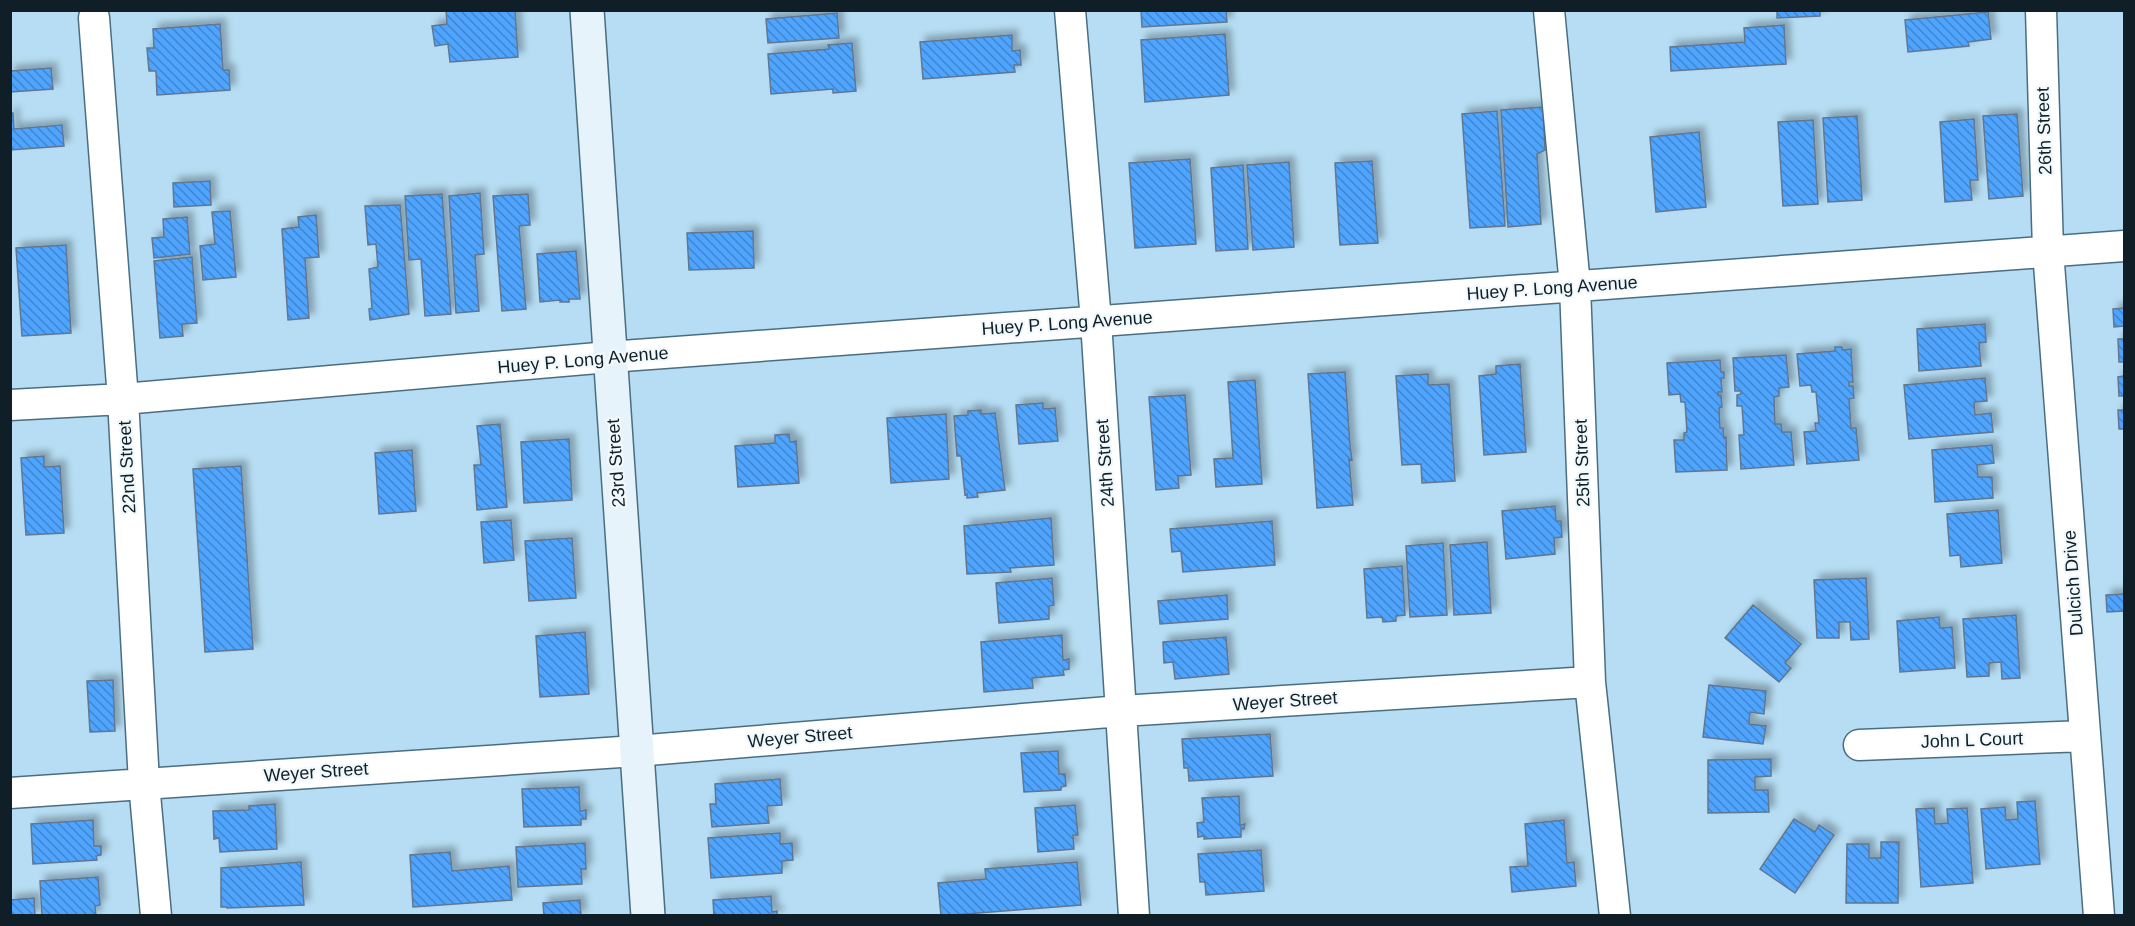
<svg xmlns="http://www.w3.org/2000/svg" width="2135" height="926" viewBox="0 0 2135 926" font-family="Helvetica,sans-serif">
  <defs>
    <pattern id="building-back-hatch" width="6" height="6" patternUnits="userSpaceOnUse" patternTransform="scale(1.5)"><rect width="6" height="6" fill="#4fa4fe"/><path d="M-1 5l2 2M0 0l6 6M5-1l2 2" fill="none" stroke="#4085ce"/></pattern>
    <filter id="shadow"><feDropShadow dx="5.5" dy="-5.5" stdDeviation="3" flood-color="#0004"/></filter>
  </defs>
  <rect width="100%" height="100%" fill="#b6ddf3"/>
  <path fill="url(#building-back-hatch)" stroke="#5f7792" stroke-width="1.5" filter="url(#shadow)" d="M446 10H515L518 57 450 62 448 44 435 46 432 26 447 24Z
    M1141 10H1226L1227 22 1142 27Z
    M1777 10H1820V16L1777 18Z
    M1988 12 1991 39 1968 42 1969 46 1908 52 1905 20Z
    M837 13 839 38 768 43 766 19Z
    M220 24 223 70H229L230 90 157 95 156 71H149L147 48H154L153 29Z
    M1784 25 1786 64 1671 71 1670 47 1745 42 1744 28Z
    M1225 34 1229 95 1145 102 1141 40Z
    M1012 35V51L1020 50 1021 65H1014L1015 72 923 79 920 42Z
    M852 43 856 91 833 93V89L771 94 768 54 829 49 828 45Z
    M51 68 53 89 10 92V71Z
    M1543 107 1545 150 1537 154 1541 224 1508 227 1501 110Z
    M1497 111 1505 226 1470 228 1462 114Z
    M10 113H13L14 129 62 125 64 146 10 150Z
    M2017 114 2023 196 1989 199 1983 116Z
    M1857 116 1862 200 1828 202 1823 118Z
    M1974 119 1978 180H1970L1972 200 1945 202 1940 122Z
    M1813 120 1818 204 1783 206 1778 122Z
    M1699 132 1706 207 1656 212 1650 137Z
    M1190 159 1196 244 1135 248 1129 163Z
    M1372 161 1378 243 1340 245 1335 163Z
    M1289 162 1294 247 1253 250 1247 165Z
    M1243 165 1248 249 1216 251 1211 168Z
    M210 181 211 205 174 207 173 183Z
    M480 193 484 254 475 255 479 311 456 313 449 196Z
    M442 194 451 314 425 316 421 259 409 260 405 196Z
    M528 194 530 225 519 226 526 309 502 311 493 196Z
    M400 205 409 314 370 320 369 309 372 308 369 269 378 267 376 244 368 245 365 206Z
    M230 211 236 277 203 280 200 246 215 244 212 212Z
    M316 215 319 257 305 258 309 318 288 320 282 229 299 227 298 217Z
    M187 217 190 254 154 258 152 238 164 237 163 219Z
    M753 231 754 268 689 270 687 233Z
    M66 245 71 333 22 336 16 248Z
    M576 251 580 299H569V302H560V300L540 302 537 254Z
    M192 257 197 323 182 324 183 336 160 338 154 261Z
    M2124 308V326L2114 327 2113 309Z
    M1985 324 1986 342 1979 343 1981 366 1919 371 1917 329Z
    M2118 339H2124V362H2119Z
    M1835 347H1842V350L1851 349 1853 382H1849V386H1853L1854 398 1849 399 1851 428H1856L1859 460 1807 464 1804 432 1816 431 1815 423H1819L1816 392H1812L1811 385 1800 386 1797 354 1835 351Z
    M1786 355 1789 387 1779 388V396L1774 397 1775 424H1781L1782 432H1791L1794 465 1741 469 1739 435H1744L1742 406H1737V395L1741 394V391H1735L1733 358Z
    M1720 360 1721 372H1724V378H1721L1722 392H1718V395H1721L1722 407 1719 408 1720 428H1723L1724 438 1726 437 1727 470 1676 472 1674 440H1684V433L1687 432 1685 402H1681L1680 394 1669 395 1667 363Z
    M1520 364 1526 452 1484 455 1479 376 1496 374V366Z
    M1345 372 1350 445 1352 460 1349 459 1353 505 1317 508 1308 374Z
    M1428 374V385L1449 384 1455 481 1422 483 1421 464 1402 465 1396 376Z
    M2124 376V396H2119L2118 377Z
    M1985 378 1987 401 1974 402 1975 415 1991 413 1993 432 1909 439 1904 385Z
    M1255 380 1262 484 1216 487 1214 459 1233 458 1228 382Z
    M1185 395 1191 475 1178 476 1179 488 1156 490 1149 397Z
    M1043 403V409L1055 408 1058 441 1019 444 1016 405Z
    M981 410V414L995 413 1005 490 977 493 978 497 967 498V494L965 495 961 456H957L954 416 968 415V411Z
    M2118 410H2124V429H2119Z
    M946 414 949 479 891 483 887 418Z
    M500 424 507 507 477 510 474 465H481L477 426Z
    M789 434 790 442 796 441 799 483 738 487 735 446 775 443V435Z
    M569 439 572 500 524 503 521 442Z
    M1992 445 1994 463 1977 465 1978 477H1992L1993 498 1935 502 1932 450Z
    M412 450 416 511 379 514 375 453Z
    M44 456V467L60 466 64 533 26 535 21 458Z
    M241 466 253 649 205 652 193 469Z
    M1555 506 1556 521H1561L1562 537 1554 538 1555 554 1506 559 1502 511Z
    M1998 510 2002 563 1961 567 1960 555 1950 556 1947 514Z
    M1051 518 1054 565 1010 568 1011 572 967 574 964 526Z
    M511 520 514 560 484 563 481 522Z
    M1272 521 1275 565 1183 572 1181 551 1172 552 1170 529Z
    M572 538 576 598 529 601 525 541Z
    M1487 542 1491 613 1454 615 1450 545Z
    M1443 543 1447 615 1410 617 1406 546Z
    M1402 566 1405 615 1396 616V621L1383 622 1382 617 1367 618 1364 569Z
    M1052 578 1054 605 1049 606V619L999 623 996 583Z
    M1866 578 1869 639 1851 640 1850 622H1839V638H1817L1814 580Z
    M2124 594V611L2107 612 2106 595Z
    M1227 595 1228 619 1160 624 1158 601Z
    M1753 605 1801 644 1785 663 1791 668 1779 682 1725 638Z
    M2016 615 2020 678 2002 679 2001 662 1989 663V676L1967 677 1963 619Z
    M1939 617 1940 628 1952 627 1955 668 1900 672 1897 621Z
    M585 632 589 694 540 697 536 636Z
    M1062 635 1063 660 1069 659V669L1063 670 1064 675 1032 678 1033 688 984 692 981 642Z
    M1226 637 1229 674 1175 679 1173 662 1164 663 1163 642Z
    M113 680 115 731 90 732 87 681Z
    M1709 685 1766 691 1764 714 1750 712 1749 724 1766 726 1763 744 1703 737Z
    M1270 734 1273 776 1189 781 1188 768H1184L1182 739Z
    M1058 751 1059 774H1065L1066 786 1061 787V790L1024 792 1021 753Z
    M1771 759V776L1755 777V790H1768L1769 812 1708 813V760Z
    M780 779 782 805 767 806 769 823 712 827 710 804H716L715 784Z
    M579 787 580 811 586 810V819H581V825L524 827 522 789Z
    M1239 796 1240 825 1245 824 1244 829H1241V837L1204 839V836L1198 837 1197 823 1204 822 1202 798Z
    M2035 801 2040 864 1986 869 1981 809 2005 807 2006 820 2018 819 2017 802Z
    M275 804 277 849 220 852 219 838 214 839 213 811 249 810V806Z
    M1075 805 1078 835H1073L1074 849 1038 852 1035 808Z
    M1934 808 1935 824 1948 823 1947 809 1967 808 1973 883 1921 887 1916 809Z
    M1794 819 1815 832 1819 825 1834 835 1795 893 1760 869Z
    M93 820 94 846H101V855L96 856 97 860 33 864 31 824Z
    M1564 820 1567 863 1574 862 1576 886 1512 892 1510 867 1528 866 1525 824Z
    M780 833V844L792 843 793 860 782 861V873L711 878 708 838Z
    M1881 842H1899L1898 903H1846L1847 844H1869V858H1881Z
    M585 843 586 869H581L582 884 518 887 516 847Z
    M1261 850 1264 891 1206 895 1205 882H1200L1198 854Z
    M450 852 452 871 509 866 512 900 413 907 410 855Z
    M301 862 304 905 227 908V907H221V868Z
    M1077 862 1081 905 941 916 938 883 986 879 985 869Z
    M98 877 100 905 95 906 96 916H42L40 881Z
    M771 896 772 912 777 911V916H714L713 900Z
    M34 898 35 916H10V900Z
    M580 900 581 916H544L543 903Z"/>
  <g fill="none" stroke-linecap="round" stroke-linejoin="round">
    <defs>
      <path id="street" d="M1070 10 1096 321 1134 916
        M1549 10 1575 286 1590 682 1615 916
        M2041 10 2048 251 2099 916
        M94 18 123 399 144 783 156 916
        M10 405 123 399 609 357 2124 246
        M1859 745 2085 736
        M10 793 636 751 1121 711 1590 682"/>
      <path id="secondary" d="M587 10 648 916"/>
    </defs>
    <use href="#street" stroke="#4a6e81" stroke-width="33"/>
    <use href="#secondary" stroke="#4a6e81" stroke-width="36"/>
    <use href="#street" stroke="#fff" stroke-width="30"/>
    <use href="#secondary" stroke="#e6f3fa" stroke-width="33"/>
  </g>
  <g text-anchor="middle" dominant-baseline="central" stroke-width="4.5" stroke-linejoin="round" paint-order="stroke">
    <g font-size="18" fill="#101f27" stroke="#f1f9fd">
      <text transform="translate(2044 131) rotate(-92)">26th Street</text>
      <text transform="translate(1552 288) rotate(-4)">Huey P. Long Avenue</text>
      <text transform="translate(1067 323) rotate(-4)">Huey P. Long Avenue</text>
      <text transform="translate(583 360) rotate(-5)">Huey P. Long Avenue</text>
      <text transform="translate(616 463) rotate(-94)">23rd Street</text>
      <text transform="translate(1105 463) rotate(-94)">24th Street</text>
      <text transform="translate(1582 463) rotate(-92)">25th Street</text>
      <text transform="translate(127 467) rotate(-93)">22nd Street</text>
      <text transform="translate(2073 583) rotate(-94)">Dulcich Drive</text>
      <text transform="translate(1285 701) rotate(-4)">Weyer Street</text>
      <text transform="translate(800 737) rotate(-5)">Weyer Street</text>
      <text transform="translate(1972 740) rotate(-2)">John L Court</text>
      <text transform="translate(316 772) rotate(-4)">Weyer Street</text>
    </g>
  </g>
  <rect width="2135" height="926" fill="none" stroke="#101f27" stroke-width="24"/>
</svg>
